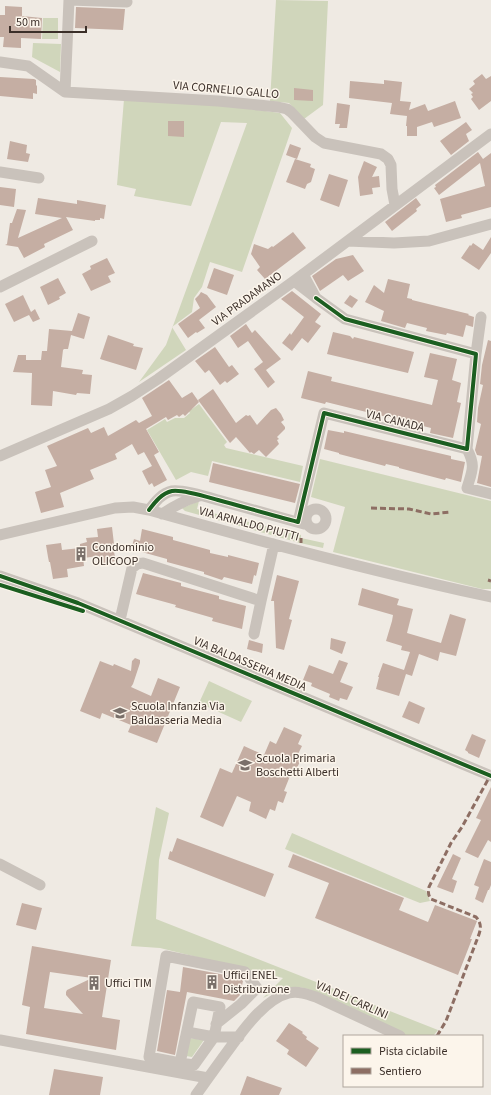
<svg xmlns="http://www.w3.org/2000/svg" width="491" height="1095" viewBox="0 0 491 1095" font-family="'Source Sans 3',sans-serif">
  <rect width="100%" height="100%" fill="#efeae3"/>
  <path fill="#d0d6bb" d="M276 0 328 1 323 105 304 119 289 103 270 101Z
    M43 18H58V39H42Z
    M33 43 61 44 60 72 32 57Z
    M124 99 219 105 280 113 292 128 242 272 210 262 202 287 194 298 192 312 172 327 186 350 139 382 166 345 247 123 221 122 191 206 134 196 136 189 117 185Z
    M180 401 192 409 199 404 227 442 224 445 226 448 303 466 300 482 212 461 208 476 191 472 176 480 147 430 165 419 167 422 175 418H184L190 413Z
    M320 459 491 501V589H482L333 552 345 507 311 497Z
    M199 501 197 509 301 535V538L324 543 323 548 300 543 185 511 182 508Z
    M209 681 252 701 241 722 199 703Z
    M156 807 169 813 159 860 156 919 438 1030 433 1036H407L308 989C289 984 280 989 263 998L283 978 160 948 131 946Z
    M292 833 426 891 430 901 420 903 285 849Z
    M189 1038 204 1040 192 1057 186 1056Z"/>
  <path fill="#c5aea3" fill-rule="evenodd" d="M5 6 22 7V16L42 18 41 39 21 38V48L3 47 4 37H0V15H5Z
    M76 7 125 9 123 30 75 28Z
    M482 74 486 79 491 76V101L479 110 471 99 473 97 471 94 473 93 469 89 475 84 473 81Z
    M0 77 34 79 36 80V85L37 86V94L33 93V99L0 96Z
    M384 80 402 82 400 101 411 102 409 110 425 104 428 111 455 101 461 118 434 127 432 122 417 127V136H407V126H406L407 116 390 114 392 103 349 98 350 81 384 84Z
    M294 88 313 90V101L294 100Z
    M337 103 350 105 347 128H339L340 124H335Z
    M168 121H184V137L168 136Z
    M466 122 472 130 466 134 469 141 451 155 440 141Z
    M10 141 27 145 26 153 30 154 28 162 7 159Z
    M290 144 301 148 297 159 286 155Z
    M478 152 483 159 491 153V207L461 215 462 218 446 222 440 199 485 186 480 163 439 195 434 188 436 187 435 185Z
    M295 159 311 164 310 167 315 169 311 182 307 184 305 189 286 182Z
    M364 161 377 167 372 177 379 176 380 187 372 188 373 194 360 196 358 177Z
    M329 174 348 180 339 207 320 200Z
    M0 187 16 189 14 207 0 205Z
    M38 198 77 204V200L106 205 104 219 100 218V220H95V221L66 217 73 230 44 244 45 247 24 258 18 247 5 245 7 244 10 223H12L17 209 26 210 18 238 62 218 35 214Z
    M416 198 421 205 416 209 417 211 392 231 385 222Z
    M293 232 306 248 265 279 257 270 260 267 251 254 254 244 268 249 272 246 273 247Z
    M491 237V253L479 270 461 258 470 245 471 246 473 243 483 250Z
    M353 255 364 271 348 281 343 275 320 291 312 276 336 259Z
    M107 258 115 273 108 276 111 282 91 291 82 274 91 269 90 266Z
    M214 268 234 275 227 295 207 288Z
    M58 278 66 293 59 297 60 299 48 305 40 287Z
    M388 279 410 284 407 298 412 299V300L469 314 468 315 474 317 473 327 466 325 463 337 447 333 446 335 426 331 427 328 407 323 405 328 381 321 384 311 365 302 374 285 384 293Z
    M292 291 321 314 315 322 321 326 308 343 302 338 292 351 282 343 290 333 291 335 304 317 281 299Z
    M201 292 207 295 216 307 199 320 205 328 197 333 196 332 188 338 178 324 200 308 195 299 199 295Z
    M23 295 31 312 35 309 40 319 33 322 29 315 14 322 5 304Z
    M350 295 358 300 352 308 344 303Z
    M78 313 90 317 84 339 71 335 68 349H64L63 350 61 367 83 370 82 374 92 375 90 394 77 393 76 395 53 391 52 406 31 405 32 373 13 372 18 355H26V360H41L42 351H47L49 329 72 331Z
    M246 324 252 333 255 330 281 359 266 370 275 382 268 388 254 369 263 362 248 341 238 348 230 336Z
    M333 332 350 336 353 339 354 337 414 352 408 373 327 354Z
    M108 335 134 344 133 346 143 348 136 370 100 359Z
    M488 340 491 341V487L477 483 482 456 477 455 475 450 481 424 477 422 478 408 483 385 480 384 482 365Z
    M215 347 229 367 232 365 239 374 227 383 225 381 220 385 209 370 205 373 195 361Z
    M430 353 457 359 452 380 461 383 457 402 461 403 453 438 430 433 431 428 326 402 325 404 301 398 308 371 332 377 331 381 432 405 438 380 424 377Z
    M169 380 182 398 192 392 199 402 185 416 183 414 179 417 177 415 168 420 166 417 146 429 159 452 154 455 167 480 154 487 152 483 149 485 142 471 152 466 144 452 138 455 132 444 115 454 117 459 90 470 94 479 60 493 64 507 41 513 35 492 51 487 45 470 57 466 47 446 88 428 91 433 104 427 108 436 136 420 139 423 152 416 142 398Z
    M213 389 236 423 246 415 248 416 250 415 257 425 271 410 276 408 281 414 284 420 281 422 285 427V429L277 437 279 439 277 440 279 444 266 457 259 450 254 454 251 452 250 453 236 437 230 443 198 400Z
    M328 430 344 433V431L451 456V459L465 462 461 482 446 478 445 480 399 468V467L386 464 385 466 339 454V453L324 449Z
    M213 463 300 484 295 503 209 482Z
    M112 527 114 544 112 543 116 561 100 564 99 556 83 558 84 566 67 569 68 577 53 579 50 562H49L48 557 46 545 61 543 62 550 80 548V544L87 542 86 538 98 537 97 529Z
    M142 529 173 537V540L210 550V553L228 557V555L259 563 256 576 254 575 252 584 224 577 222 580 204 574V572L167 562V559L131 549 134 539 140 541Z
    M143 573 181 583V586L219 596V599L246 606 242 629 212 621 213 618 175 607 176 605 136 594Z
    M277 575 299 581 289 619 292 620 284 650 276 648 274 601H271Z
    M362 588 399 599 397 605 413 609 407 633 441 643 450 614 466 619 456 656 440 652 438 661 419 654 412 676 406 674 399 696 376 689 379 677H378L383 663 404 670 410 652 401 650 402 646 386 641 392 621 393 615 358 605Z
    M331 638 346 642 342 654 330 649Z
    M249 640 263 644 262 653 247 649Z
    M135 658 140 660V663L133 684 131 687 151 696 158 678 180 687 157 743 128 732 131 725 102 713 100 719 80 711 100 661 113 666 114 664 131 671 132 661Z
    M339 660 348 663 340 682 353 687 347 700 340 698 339 701 329 697 330 694 311 686 312 683 303 680 309 665 333 674Z
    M409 701 425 708 419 724 402 717Z
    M284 727 302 735 298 744 302 746 297 756 302 757 297 768 294 766 284 791 287 792 283 803 278 801 275 811 270 809 266 819 249 811 251 802 237 796 223 827 200 817 220 768 232 773 244 746 264 755 270 741 276 744Z
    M472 734 486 740 479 758 468 753V752L465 750Z
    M491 787V842L488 840 478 858 465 852 481 820 476 818Z
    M177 838 274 874 265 897 168 859 170 851 172 852Z
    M293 854 404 898 399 910 428 922 435 905 477 921 470 939H472L458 975 315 918 329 883 288 867Z
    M453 854 461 858 452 879 457 881 453 893 437 887Z
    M484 859 491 862V885L489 890H488L483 903 475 899 479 887 474 885Z
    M22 903 42 908 36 930 16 925Z
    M32 946 111 960 102 1017 120 1020 116 1050 26 1034 30 1007 22 1005ZM50 972 92 978 67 990 66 992V995L83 1014 44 1008Z
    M183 967 241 978 243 981 240 995 234 1001 187 992 175 1055 157 1051 167 990 180 992Z
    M289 1023 303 1032 302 1033 307 1037 306 1039 319 1048 306 1067 287 1054 289 1050 276 1041Z
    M54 1069 103 1077 100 1095H49Z
    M247 1076 282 1088 279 1095H240Z"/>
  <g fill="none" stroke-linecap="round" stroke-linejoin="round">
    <path stroke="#c9c2bb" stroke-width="11" d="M0 62 28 66 65 92 218 101 278 107 287 109 291 112 315 137 324 143 381 154 388 159 391 165 392 189 395 205
      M65 92 69 0 127 2
      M0 172 39 178
      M348 241 394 243 429 241 491 224
      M294 281 316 298 303 274
      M0 287 92 241
      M476 354 481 317
      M467 449C476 466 472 471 467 488L491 494
      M0 456 109 409 132 396 158 379 294 281 491 134
      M306 519a10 10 0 1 1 20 0a10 10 0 1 1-20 0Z
      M149 510C155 502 162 493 172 491 182 489 208 497 218 500 246 508 275 516 304 524L307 523
      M162 514C174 506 185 500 199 496
      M298 522 324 413 467 449 476 354 345 319 316 298
      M0 535 115 508 133 507 149 510C262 542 376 572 491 597
      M0 576 78 603 491 776
      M120 620 132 568C135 565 138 563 143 563L261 601 274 544
      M254 634 261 601
      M0 864 40 885
      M187 1032 214 1037 194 1065 180 1063 193 1002 220 1007 214 1037H239
      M0 1040 208 1078
      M180 1063 149 1057 166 956 245 972 257 988 241 1004 216 1024
      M196 1095C206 1081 216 1067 227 1052 241 1033 264 999 289 993 298 991 307 994 316 997L400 1036"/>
    <path stroke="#8d6e63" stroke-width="3" stroke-dasharray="6 3" stroke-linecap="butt" d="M371 508 409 509 431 514 451 512
      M301 543V538
      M488 580 491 581
      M437 1036 446 1021 478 937C481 929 482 924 476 917L431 899C428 895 428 892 429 887L451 843 462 827 490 776"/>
    <defs>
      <path id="cycleway" d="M149 510C155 502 162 493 172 491 182 489 207 497 218 500 244 507 271 515 298 522L324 413 467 449 476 354 345 319 316 298
        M0 576 78 603 491 776
        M0 585 83 611"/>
    </defs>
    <use href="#cycleway" stroke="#fcf5eb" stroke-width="6"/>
    <use href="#cycleway" stroke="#1b5e20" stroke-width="4"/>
  </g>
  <defs>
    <symbol id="building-bare" viewBox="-9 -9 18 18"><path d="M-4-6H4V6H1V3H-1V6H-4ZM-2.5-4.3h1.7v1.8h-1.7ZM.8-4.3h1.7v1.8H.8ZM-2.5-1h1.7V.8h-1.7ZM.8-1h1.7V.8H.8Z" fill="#7a706a" stroke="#fcf5eb" stroke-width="2.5" paint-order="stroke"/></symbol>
    <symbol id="school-bare" viewBox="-9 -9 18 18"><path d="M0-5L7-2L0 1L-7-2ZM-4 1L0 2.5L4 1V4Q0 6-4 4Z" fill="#7a706a" stroke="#fcf5eb" stroke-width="2.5" paint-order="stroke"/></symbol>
  </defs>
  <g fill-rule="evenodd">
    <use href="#building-bare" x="71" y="544" width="20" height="20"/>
    <use href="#school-bare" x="110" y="703" width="20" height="20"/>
    <use href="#school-bare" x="235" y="755" width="20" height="20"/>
    <use href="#building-bare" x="202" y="972" width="20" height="20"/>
    <use href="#building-bare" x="84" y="973" width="20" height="20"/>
  </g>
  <g text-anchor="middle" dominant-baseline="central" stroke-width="3" stroke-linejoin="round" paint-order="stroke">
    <g font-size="12" fill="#3b2f29" stroke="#fcf5eb">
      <text transform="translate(226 90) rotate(5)">VIA CORNELIO GALLO</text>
      <text transform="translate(247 299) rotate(-36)">VIA PRADAMANO</text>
      <text transform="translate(395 421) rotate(14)">VIA CANADA</text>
      <text transform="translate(249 524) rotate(15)">VIA ARNALDO PIUTTI</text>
      <text transform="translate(250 664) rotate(23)">VIA BALDASSERIA MEDIA</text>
      <text transform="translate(352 1000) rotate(24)">VIA DEI CARLINI</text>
    </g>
    <g font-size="12" fill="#3b2f29" stroke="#fcf5eb" text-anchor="start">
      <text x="92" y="547">Condominio<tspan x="92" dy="14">OLICOOP</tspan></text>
      <text x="131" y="706">Scuola Infanzia Via<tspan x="131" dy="14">Baldasseria Media</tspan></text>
      <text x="256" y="758">Scuola Primaria<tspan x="256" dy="14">Boschetti Alberti</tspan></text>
      <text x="223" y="975">Uffici ENEL<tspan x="223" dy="14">Distribuzione</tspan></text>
      <text x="105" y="983">Uffici TIM</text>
    </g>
  </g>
  <rect x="343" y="1035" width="140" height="52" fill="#fcf5eb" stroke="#afa69d"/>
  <rect x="351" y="1048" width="20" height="6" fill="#1b5e20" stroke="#afa69d"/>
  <text x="379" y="1055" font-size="12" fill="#3b2f29">Pista ciclabile</text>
  <rect x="351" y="1068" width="20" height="6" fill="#8d6e63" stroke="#afa69d"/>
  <text x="379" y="1075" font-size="12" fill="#3b2f29">Sentiero</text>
  <path d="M10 26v6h76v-6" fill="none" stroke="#3b2f29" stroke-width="2"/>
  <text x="16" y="26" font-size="12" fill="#3b2f29" stroke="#fcf5eb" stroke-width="3" paint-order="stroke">50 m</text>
</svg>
